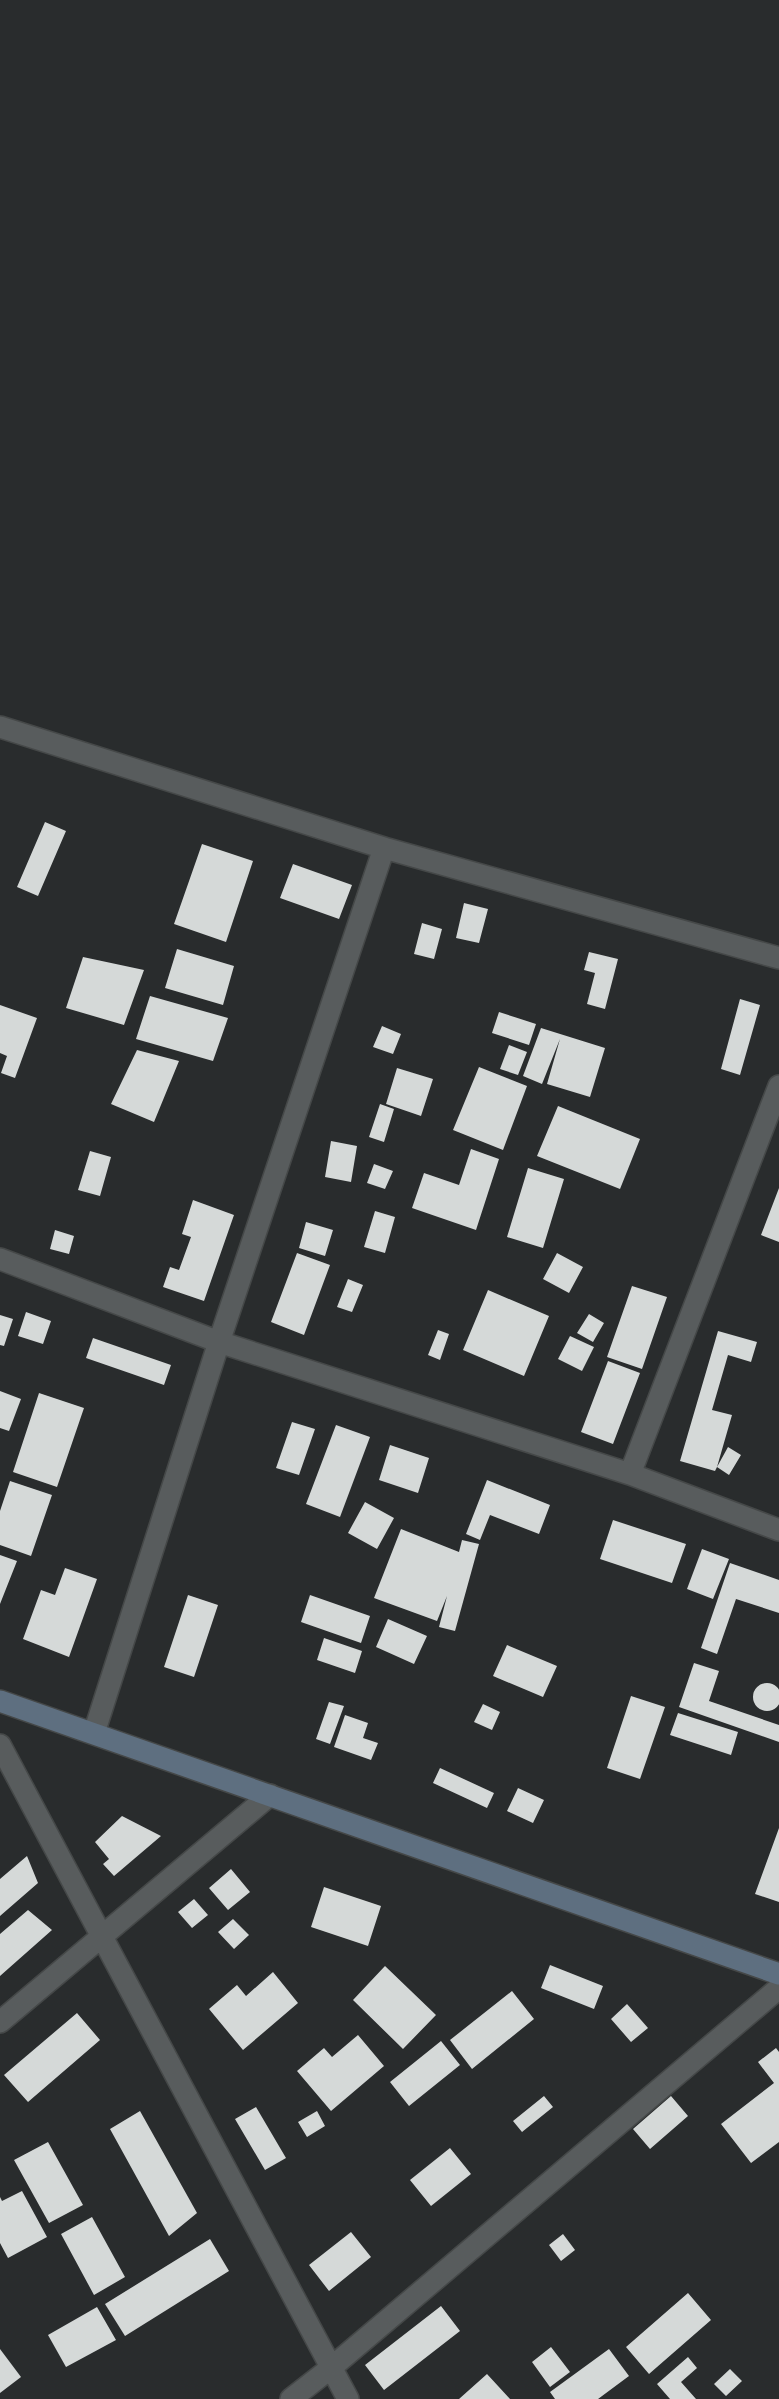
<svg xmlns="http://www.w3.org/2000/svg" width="779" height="2399" viewBox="0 0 779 2399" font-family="'Sofia Sans Condensed',sans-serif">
  <rect width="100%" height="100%" fill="#292c2d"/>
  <path fill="#d5d9d8" d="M45 822 66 831 38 896 17 887Z
    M202 844 253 861 226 942 174 924Z
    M293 864 352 885 339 919 280 898Z
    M464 903 488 909 479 943 456 938Z
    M422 923 442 929 434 959 414 954Z
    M177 949 234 966 223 1005 165 988Z
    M589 952 618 959 605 1009 587 1004 595 973 584 970Z
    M83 957 144 970 124 1025 66 1008Z
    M150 996 228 1018 213 1061 136 1039Z
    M740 999 760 1005 740 1075 721 1069Z
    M0 1005 37 1018 15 1078 1 1073 7 1056 0 1053Z
    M499 1012 536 1024 529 1045 492 1033Z
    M382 1026 401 1034 393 1054 373 1047Z
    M541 1028 605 1048 590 1097 547 1084 560 1039 542 1084 523 1076Z
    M509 1045 527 1052 518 1075 500 1069Z
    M137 1050 179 1061 154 1122 111 1104Z
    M479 1067 527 1086 503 1150 453 1130Z
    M397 1068 433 1079 421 1116 386 1104Z
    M380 1104 394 1109 384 1142 369 1137Z
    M558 1106 640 1139 620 1189 537 1156Z
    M331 1141 357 1146 351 1182 325 1177Z
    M471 1149 499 1159 476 1230 412 1208 424 1173 459 1185Z
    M90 1151 111 1157 100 1196 78 1190Z
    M374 1164 393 1171 385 1189 367 1183Z
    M528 1168 564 1179 543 1248 507 1237Z
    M779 1188V1242L761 1235Z
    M193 1200 234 1215 204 1301 163 1287 170 1267 179 1270 191 1237 182 1234Z
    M375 1211 395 1217 385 1253 364 1247Z
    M306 1222 333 1230 325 1256 299 1248Z
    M55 1230 74 1236 69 1254 50 1249Z
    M297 1253 330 1265 304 1335 271 1322Z
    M557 1253 583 1267 569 1293 543 1279Z
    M348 1279 363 1285 352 1312 337 1307Z
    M632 1286 667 1297 642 1369 607 1357Z
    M488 1290 549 1316 524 1376 463 1350Z
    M26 1312 51 1321 43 1344 18 1336Z
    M589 1314 604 1323 593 1342 577 1333Z
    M0 1315 13 1319 4 1346 0 1345Z
    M438 1330 449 1334 440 1360 428 1355Z
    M718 1331 757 1342 751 1362 728 1355 712 1410 732 1415 717 1467 728 1447 741 1455 729 1475 717 1467 715 1471 680 1461Z
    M570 1336 594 1347 582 1371 558 1359Z
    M93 1338 171 1365 164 1385 86 1358Z
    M608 1361 640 1373 613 1444 581 1432Z
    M0 1391 21 1399 9 1431 0 1428Z
    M39 1393 84 1408 57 1487 13 1472Z
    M292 1422 315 1429 299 1475 276 1468Z
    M336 1425 370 1437 340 1517 306 1504Z
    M390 1445 429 1458 418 1493 379 1480Z
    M487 1480 550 1505 539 1534 490 1515 480 1540 466 1534Z
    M10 1481 52 1495 31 1556 0 1545V1511Z
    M365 1502 394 1518 377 1549 348 1533Z
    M613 1520 686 1544 672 1583 600 1559Z
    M401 1529 459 1552 462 1540 479 1544 455 1631 439 1627 447 1596 437 1621 374 1598Z
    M702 1549 729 1559 713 1599 687 1589Z
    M0 1555 17 1561 0 1604Z
    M730 1563 779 1580V1613L736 1599 717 1654 701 1648Z
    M65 1568 97 1579 69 1657 23 1639 41 1590 55 1595Z
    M188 1595 218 1605 194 1677 164 1667Z
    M310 1595 370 1616 361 1643 301 1622Z
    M388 1619 427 1636 414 1664 376 1647Z
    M324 1638 362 1651 355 1673 317 1660Z
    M507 1645 557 1666 543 1697 493 1676Z
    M694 1663 719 1671 709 1701 779 1725V1742L679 1707Z
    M753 1697a14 14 0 1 1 28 0a14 14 0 1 1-28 0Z
    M631 1696 665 1707 640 1779 607 1768Z
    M329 1702 344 1706 330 1744 316 1739Z
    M483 1704 500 1712 492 1730 474 1722Z
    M678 1713 738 1732 731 1755 670 1735Z
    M345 1715 368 1723 363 1738 378 1743 371 1760 334 1747Z
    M440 1768 494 1793 487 1808 433 1783Z
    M518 1788 544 1800 533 1823 507 1811Z
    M122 1816 161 1836 114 1876 103 1864 109 1859 95 1842Z
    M779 1828V1902L755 1894Z
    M27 1856 38 1883 0 1916V1879Z
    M231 1869 250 1892 228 1910 209 1888Z
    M324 1887 381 1906 368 1946 311 1927Z
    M194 1899 208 1915 192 1928 178 1912Z
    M28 1910 52 1930 0 1976V1934Z
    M233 1919 249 1935 234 1949 218 1932Z
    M550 1965 603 1986 594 2009 541 1988Z
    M385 1966 436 2015 403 2049 353 2000Z
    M273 1972 298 2003 243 2050 209 2009 237 1985 246 1996Z
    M512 1991 534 2019 472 2069 450 2040Z
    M627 2004 648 2028 631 2042 611 2019Z
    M77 2013 100 2040 28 2102 4 2075Z
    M358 2035 384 2066 331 2111 297 2071 324 2048 332 2057Z
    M441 2041 460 2065 409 2106 390 2082Z
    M776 2048 779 2052V2142L751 2163 721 2124 774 2083 758 2062Z
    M544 2096 553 2107 522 2132 513 2121Z
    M671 2096 688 2116 650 2149 633 2129Z
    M256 2107 286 2158 265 2170 235 2119Z
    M140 2111 197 2213 169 2236 110 2129Z
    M317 2111 325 2126 307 2137 298 2122Z
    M48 2142 83 2205 49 2223 14 2160Z
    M450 2148 471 2174 431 2206 410 2180Z
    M22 2191 47 2237 8 2258 0 2243V2197L2 2201Z
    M92 2217 125 2277 94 2295 61 2234Z
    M351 2232 371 2257 329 2291 309 2265Z
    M563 2234 575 2250 561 2261 549 2245Z
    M210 2239 229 2271 125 2336 105 2304Z
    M688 2293 711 2320 649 2374 626 2347Z
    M441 2306 460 2331 384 2390 365 2365Z
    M97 2307 116 2340 66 2367 48 2335Z
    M551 2347 570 2372 550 2387 532 2362Z
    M0 2349 21 2377 0 2393Z
    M609 2349 629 2376 598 2399H555L550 2392Z
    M688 2357 697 2368 681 2382 696 2399H670L657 2384Z
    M730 2369 742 2381 726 2396 714 2384Z
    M487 2374 510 2399H459Z"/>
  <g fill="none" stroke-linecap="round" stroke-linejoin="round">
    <defs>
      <path id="street" d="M0 727 384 848 779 958
        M0 1259 219 1342 630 1474 779 1530
        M630 1474 779 1086
        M94 1733 219 1342 384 848
        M0 1745 348 2399
        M0 2022 270 1795
        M291 2399 332 2367 779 1988"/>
      <path id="secondary" d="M0 1701 779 1974"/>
    </defs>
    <use href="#street" stroke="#454848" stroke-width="24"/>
    <use href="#secondary" stroke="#454848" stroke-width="24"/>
    <use href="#street" stroke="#585c5d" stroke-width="21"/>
    <use href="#secondary" stroke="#5e6f80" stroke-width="21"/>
  </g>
</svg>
